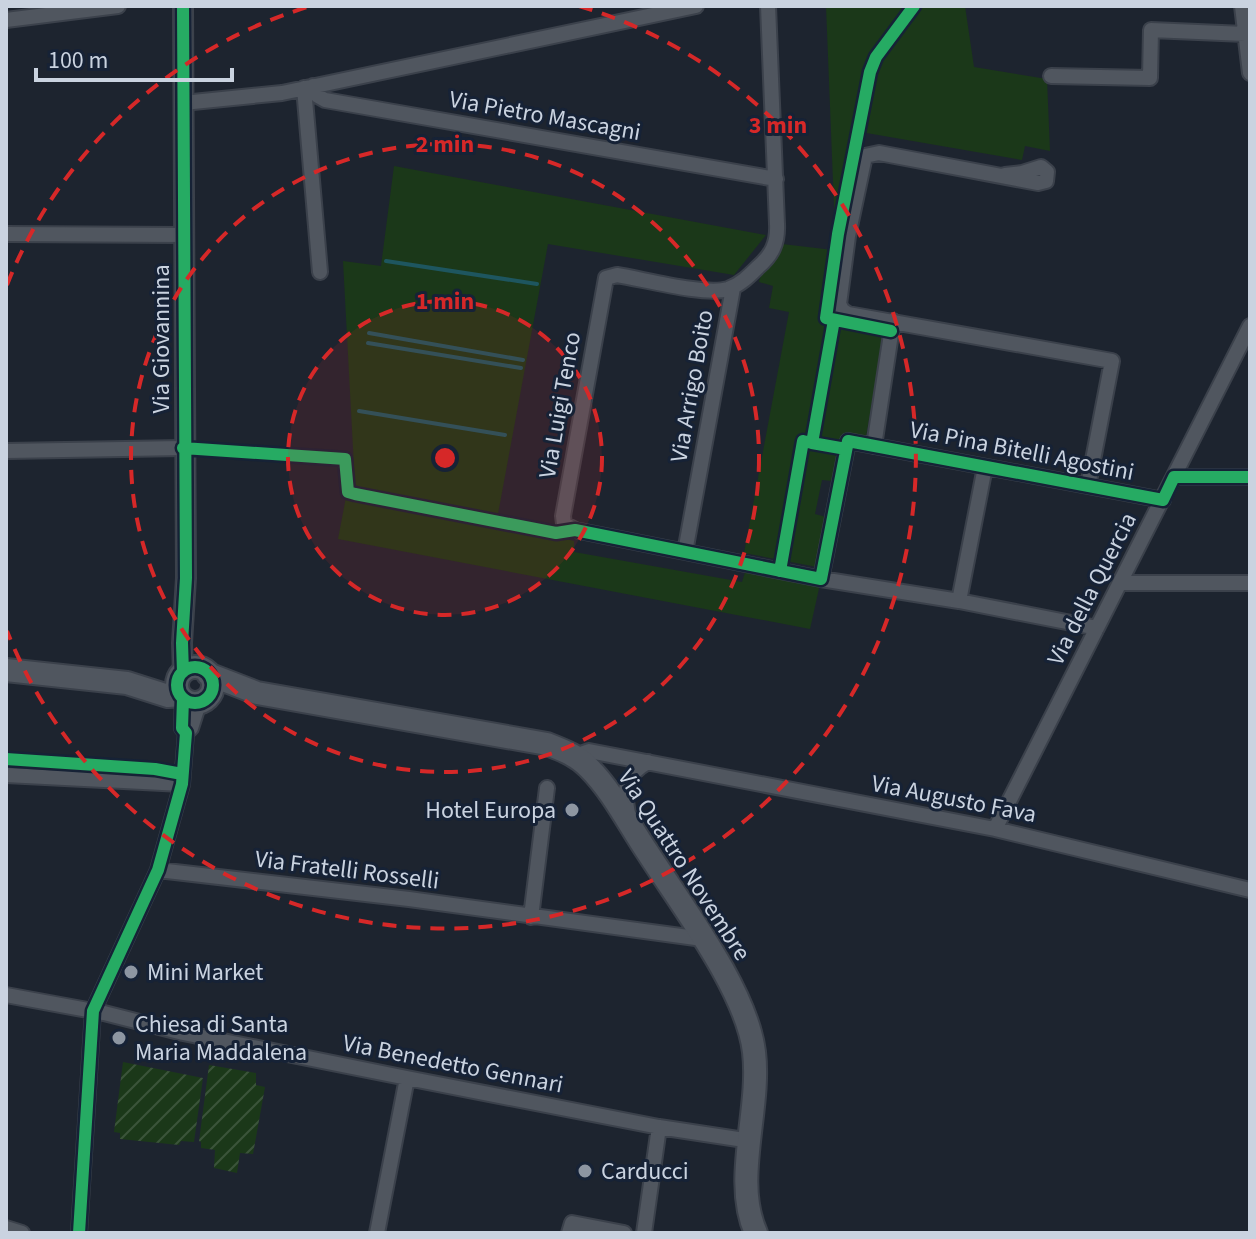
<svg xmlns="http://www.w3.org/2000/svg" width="1256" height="1239" viewBox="0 0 1256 1239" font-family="'Source Sans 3',sans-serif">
  <defs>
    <pattern id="garden-furrows" width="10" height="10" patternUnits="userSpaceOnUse" patternTransform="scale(2)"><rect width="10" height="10" fill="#1b3819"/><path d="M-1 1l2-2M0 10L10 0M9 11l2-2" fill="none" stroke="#3b543a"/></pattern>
  </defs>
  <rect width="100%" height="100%" fill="#1d242f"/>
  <path fill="#1b3819" d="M826 6H965L974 67 1047 79 1050 151 1025 146 1022 160 855 131 835 232Z
    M394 166 766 235 734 275 548 244 498 514 355 486 343 261 381 266Z
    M782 244 833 250 823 321 884 331 866 437 842 434 832 481 822 480 815 514 826 517 817 567 744 553 789 312 769 308 773 286 759 282C760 273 776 254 782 244Z
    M346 497 562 538 574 541V552L742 582 746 569 820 584 810 629 338 539Z"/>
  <path fill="url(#garden-furrows)" d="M123 1062 203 1078 194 1142 181 1141 179 1145 120 1139V1133L114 1132Z
    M209 1065 256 1073V1085L265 1087 253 1154 240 1153 237 1173 214 1168 215 1150 201 1148V1142L199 1141Z"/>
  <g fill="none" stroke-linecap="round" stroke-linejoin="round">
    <path stroke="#1e565f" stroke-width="4" d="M386 261 537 284
      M369 333 523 360
      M368 343 521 368
      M359 411 505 435"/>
    <defs>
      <path id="pedestrian" d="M259 453 345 459 348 492 355 494 556 533 575 530"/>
      <path id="minor" d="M768 6 777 224C778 243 772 255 758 267 749 276 740 285 728 289 705 296 643 279 617 275L606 278 563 516 564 524 575 530 821 579 959 601 1097 628
        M1242 6 1250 73
        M6 20 118 6
        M1051 76 1150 78 1151 30 1245 34
        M313 86 318 96 325 100 776 179
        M304 88 320 272
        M183 103 282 93 696 6
        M1005 175 1022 173 1041 167 1047 172 1046 181 1038 183 879 153 865 156 848 236 839 304 842 310 848 314 1112 361 1088 486
        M6 234 183 235
        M874 446 893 321
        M6 451 183 448
        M1174 477H1250
        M685 552 733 288
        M821 579 848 441 1163 500
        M1120 583H1250
        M959 601 985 467
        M186 733 191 728 199 703
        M575 756 589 751 995 829 1250 890
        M6 775 182 784
        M629 818C623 792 623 776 648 762
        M995 829 1250 326
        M158 870 409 899 703 939
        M531 917 547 788
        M6 995 104 1013 183 1033 407 1078 659 1127 751 1141
        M6 1228 22 1233
        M79 1233 93 1011 158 870 182 784 186 733 182 728 183 699
        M377 1233 407 1078
        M569 1233 572 1223 624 1233
        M644 1233 659 1127"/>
      <path id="tertiary" d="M183 6 186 578 182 643 183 672"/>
      <path id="secondary" d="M177 685a18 18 0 1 1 36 0a18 18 0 1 1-36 0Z
        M6 670 127 683 168 696 180 695
        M208 674 257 693 547 744C562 750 577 755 589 768 613 792 629 825 648 853 682 906 747 991 754 1052 761 1110 732 1180 756 1233"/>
    </defs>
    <use href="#pedestrian" stroke="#3b414b" stroke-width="15"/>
    <use href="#minor" stroke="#3b414b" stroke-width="18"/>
    <use href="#tertiary" stroke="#3b414b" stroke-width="22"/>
    <use href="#secondary" stroke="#3b414b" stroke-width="26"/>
    <use href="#pedestrian" stroke="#50565f" stroke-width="11"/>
    <use href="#minor" stroke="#50565f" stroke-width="14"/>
    <use href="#tertiary" stroke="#50565f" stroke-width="18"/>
    <use href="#secondary" stroke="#50565f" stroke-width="22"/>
    <defs>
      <path id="cycleway" d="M183 6 186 578 182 643 183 672
        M834 320 812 443 846 449
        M891 331 826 318 838 234 870 72 876 57 914 6
        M183 448 345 459 348 492 355 494 556 533 575 530 821 579 848 441 1163 500 1174 477H1250
        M780 571 803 441 812 443
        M177 685a18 18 0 1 1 36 0a18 18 0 1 1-36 0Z
        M6 759 155 769 182 774
        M79 1233 93 1011 158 870 182 784 186 733 182 728 183 699"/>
    </defs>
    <use href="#cycleway" stroke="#162236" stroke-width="17"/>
    <use href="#cycleway" stroke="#26ab63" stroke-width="12"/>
  </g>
  <circle cx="445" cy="458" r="157" fill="#d62828" fill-opacity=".12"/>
  <g fill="none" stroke="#d62828" stroke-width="4" stroke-dasharray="14 10">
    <circle cx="445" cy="458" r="157"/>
    <circle cx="445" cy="458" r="314"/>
    <path d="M7 285A471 471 0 0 1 311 6M579 6A471 471 0 1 1 7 631"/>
  </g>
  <g fill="#8d96a2" stroke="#162236" stroke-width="3">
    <circle cx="572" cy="810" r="8"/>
    <circle cx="131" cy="972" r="8"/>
    <circle cx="119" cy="1038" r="8"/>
    <circle cx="585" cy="1171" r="8"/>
  </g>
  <g text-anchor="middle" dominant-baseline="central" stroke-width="6" stroke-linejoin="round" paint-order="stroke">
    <g font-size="24" fill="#cad3e0" stroke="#162236">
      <text transform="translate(545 116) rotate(10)">Via Pietro Mascagni</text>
      <text transform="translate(161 339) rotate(-90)">Via Giovannina</text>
      <text transform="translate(692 386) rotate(-80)">Via Arrigo Boito</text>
      <text transform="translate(560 405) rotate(-80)">Via Luigi Tenco</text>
      <text transform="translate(1022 451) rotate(11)">Via Pina Bitelli Agostini</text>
      <text transform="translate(1092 589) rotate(-63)">Via della Quercia</text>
      <text transform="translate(954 799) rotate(11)">Via Augusto Fava</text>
      <text transform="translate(684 865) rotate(57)">Via Quattro Novembre</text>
      <text transform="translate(347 870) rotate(7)">Via Fratelli Rosselli</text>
      <text transform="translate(453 1064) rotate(11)">Via Benedetto Gennari</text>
    </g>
    <g font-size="24" fill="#cad3e0" stroke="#162236" text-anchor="start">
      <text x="556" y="810" text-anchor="end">Hotel Europa</text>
      <text x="147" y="972">Mini Market</text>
      <text x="135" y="1024">Chiesa di Santa<tspan x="135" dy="28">Maria Maddalena</tspan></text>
      <text x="601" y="1171">Carducci</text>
    </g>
  </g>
  <circle cx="445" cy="458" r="12" fill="#d62828" stroke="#162236" stroke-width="4"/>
  <g font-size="24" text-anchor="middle" font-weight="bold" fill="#d62828" stroke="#162236" stroke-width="6" stroke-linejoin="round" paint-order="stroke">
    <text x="778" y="133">3 min</text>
    <text x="445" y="152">2 min</text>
    <text x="445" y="309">1 min</text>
  </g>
  <rect width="1256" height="1239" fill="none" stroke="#cad3e0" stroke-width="16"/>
  <path d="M36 68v12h196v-12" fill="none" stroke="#cad3e0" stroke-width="4"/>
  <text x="48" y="68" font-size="24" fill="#cad3e0" stroke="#162236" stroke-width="6" paint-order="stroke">100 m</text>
</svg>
